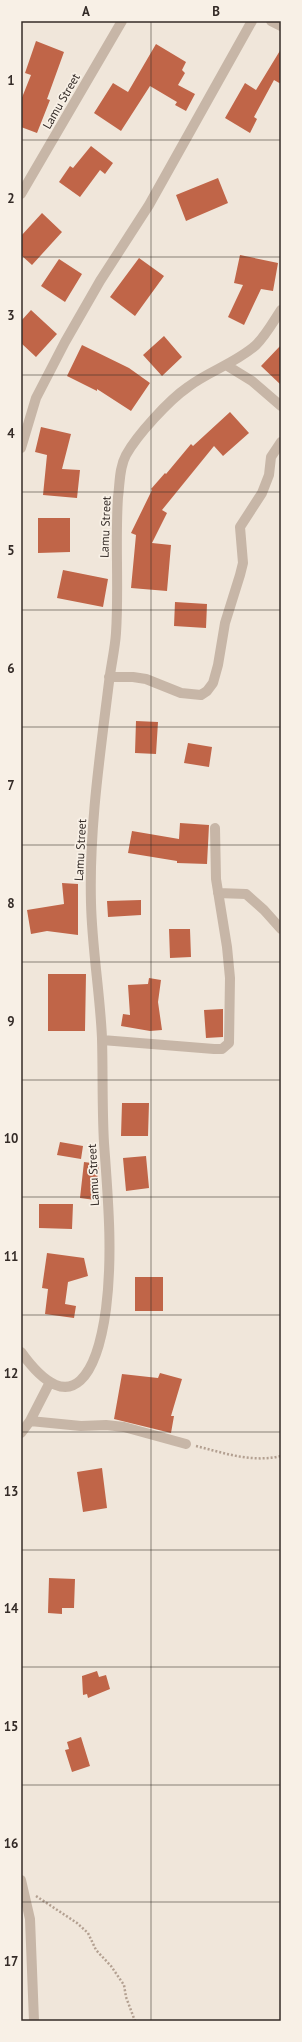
<svg xmlns="http://www.w3.org/2000/svg" width="302" height="2042" viewBox="0 0 302 2042" font-family="'PT Sans',sans-serif">
  <rect width="100%" height="100%" fill="#f0e6da"/>
  <path fill="#c06548" d="M36 41 64 52 47 99 50 100 37 133 21 127V100L31 75 25 73Z
    M156 44 186 62 182 70 185 73 178 85 195 94 186 111 175 105 177 102 150 86 121 131 94 113 113 83 128 92Z
    M281 49V84L274 80 254 117 257 119 250 133 225 118 245 83 256 90Z
    M91 146 113 163 105 174 100 170 80 197 59 182 70 166 73 168Z
    M218 178 228 203 186 221 176 195Z
    M42 213 62 232 32 265 21 255V236Z
    M240 255 278 263 273 291 261 289 244 325 228 317 243 285 234 283Z
    M139 258 164 276 135 316 110 297Z
    M59 259 82 274 65 302 41 286Z
    M31 310 57 334 36 357 21 343V321Z
    M164 336 182 357 162 376 143 355Z
    M82 345 129 368 150 383 131 411 97 389V391L67 376Z
    M281 345V385L261 366Z
    M230 412 249 433 223 456 214 446 162 510 167 513 152 543 171 545 167 591 131 588 136 535 131 533 152 490 151 489 165 473 166 474 191 444 193 446Z
    M41 427 71 434 62 469 80 470 77 498 43 495 47 455 35 452Z
    M38 518H70V552L38 553Z
    M63 570 108 579 103 607 57 598Z
    M175 602 207 604 206 628 174 626Z
    M136 721 158 722 156 754 135 753Z
    M188 743 212 747 209 767 184 763Z
    M180 823 209 825 207 864 177 863V861L128 853 132 831 179 839Z
    M62 883 78 884V935L47 931 31 934 27 910 64 904Z
    M141 900V915L108 917 107 901Z
    M169 929H190L191 957 170 958Z
    M48 974H86L85 1031H48Z
    M149 978 161 980 158 1002 162 1030 150 1031 121 1026 123 1014 130 1015 128 985 148 984Z
    M223 1009V1037L206 1038 204 1010Z
    M122 1103H149L148 1136H121Z
    M60 1142 83 1146 81 1159 57 1155Z
    M146 1156 149 1188 126 1191 123 1158Z
    M84 1162 99 1164 95 1200 80 1198Z
    M39 1204H73L72 1229 39 1228Z
    M47 1253 84 1258 88 1276 68 1282 65 1304 76 1306 74 1318 45 1314 48 1289 42 1288Z
    M135 1277H163V1311H135Z
    M160 1373 182 1379 171 1416H174L171 1433 114 1419 122 1374 158 1378Z
    M102 1468 107 1508 83 1512 77 1472Z
    M49 1578 75 1579 74 1608H62V1614L48 1613Z
    M97 1671 99 1677 106 1675 110 1689 88 1698 87 1694 83 1695 82 1676Z
    M81 1737 90 1766 72 1772 65 1750 69 1749 67 1742Z"/>
  <g fill="none" stroke-linecap="round" stroke-linejoin="round">
    <path stroke="#b3a091" stroke-width="2.5" stroke-dasharray="2 2" stroke-linecap="butt" d="M196 1446C224 1453 252 1463 281 1456
      M36 1896 77 1923 88 1933 96 1950 111 1966 124 1985 126 1997 135 2021"/>
    <path stroke="#c7b6a7" stroke-width="10" d="M271 21 281 26
      M21 194 122 21
      M226 365 252 381 281 406
      M21 448 36 398 65 342 100 281 149 205 252 21
      M109 677H133L146 679 181 693 201 695 207 691 213 683 218 665 225 623 240 575 243 563 240 527 262 493 269 475 271 457 281 442
      M218 893 246 894 264 910 281 929
      M102 1040 214 1049H222L229 1043 230 978 227 947 216 879 215 828
      M21 1352C74 1426 98 1368 106 1309 113 1254 108 1198 104 1143 102 1108 103 1073 102 1038 100 993 92 948 91 903 89 829 100 755 109 682 111 665 115 649 116 633 119 588 115 543 118 497 120 483 119 468 126 455 137 435 169 400 188 387 209 371 236 363 256 345 266 335 273 322 281 310
      M30 1421 81 1426 106 1425 124 1427 186 1444
      M21 1433 30 1421 50 1382
      M21 1880 30 1919 34 2021"/>
  </g>
  <path fill="none" stroke="#342b27" stroke-width="1" stroke-opacity="0.55" d="M151 21V2021M21 140H281M21 257H281M21 375H281M21 492H281M21 610H281M21 727H281M21 845H281M21 962H281M21 1080H281M21 1197H281M21 1315H281M21 1432H281M21 1550H281M21 1667H281M21 1785H281M21 1902H281"/>
  <g text-anchor="middle" dominant-baseline="central" stroke-width="3.5" stroke-linejoin="round" paint-order="stroke">
    <g font-size="12" fill="#342b27" stroke="#f8f0e6">
      <text transform="translate(61 101) rotate(-60)">Lamu Street</text>
      <text transform="translate(105 527) rotate(-88)">Lamu Street</text>
      <text transform="translate(80 850) rotate(-87)">Lamu Street</text>
      <text transform="translate(93 1175) rotate(-93)">Lamu Street</text>
    </g>
  </g>
  <rect width="302" height="2042" fill="none" stroke="#f8f0e6" stroke-width="44"/>
  <rect x="22" y="22" width="258" height="1998" fill="none" stroke="#342b27" stroke-width="1.5"/>
  <g font-size="13" text-anchor="middle" font-weight="bold" fill="#342b27">
    <text x="86" y="16">A</text>
    <text x="216" y="16">B</text>
    <text x="11" y="85">1</text>
    <text x="11" y="203">2</text>
    <text x="11" y="320">3</text>
    <text x="11" y="438">4</text>
    <text x="11" y="555">5</text>
    <text x="11" y="673">6</text>
    <text x="11" y="790">7</text>
    <text x="11" y="908">8</text>
    <text x="11" y="1026">9</text>
    <text x="11" y="1143">10</text>
    <text x="11" y="1261">11</text>
    <text x="11" y="1378">12</text>
    <text x="11" y="1496">13</text>
    <text x="11" y="1613">14</text>
    <text x="11" y="1731">15</text>
    <text x="11" y="1848">16</text>
    <text x="11" y="1966">17</text>
  </g>
</svg>
